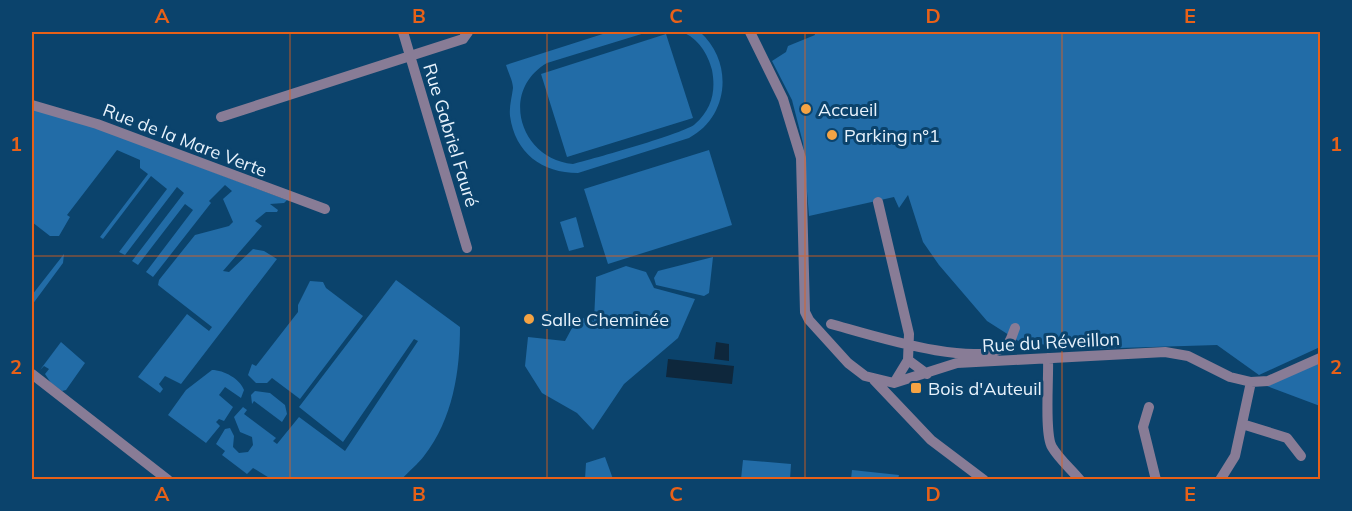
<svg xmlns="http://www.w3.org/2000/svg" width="1352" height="511" viewBox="0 0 1352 511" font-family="Mulish,sans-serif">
  <rect width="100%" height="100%" fill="#0b436c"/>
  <path fill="#226ca7" d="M609 32H648L547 63C499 91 520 159 573 164 592 159 686 133 695 124 712 109 716 91 712 70 708 54 698 38 682 32H700C734 62 729 117 689 138L578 173C542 173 515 153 510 116 509 106 512 97 513 88 513 81 508 72 506 65Z
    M814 32H1320V347L1259 375 1217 345 1087 349 1020 342 987 321 939 265 923 242 908 195 899 208 894 197 809 216 803 143 792 100 772 61 786 52 788 46 815 35Z
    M666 34 693 118 567 157 541 74Z
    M32 109 92 126 287 200 284 203 270 204 278 210 277 212H266L255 221 262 226 223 271 229 272 253 249 264 251 277 259 181 384 165 376 159 384 163 389 160 393 138 377 187 314 209 331 212 327 158 285 159 280 195 235 229 226 233 222 223 199 232 191 225 185 209 201 211 203 153 277 146 272 193 210 185 204 138 265 132 261 184 193 177 187 125 255 119 252 167 189 151 176 103 239 100 237 148 174 140 168V160L117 150 67 215 70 217 59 236H50L32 222Z
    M709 150 732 225 608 264 584 189Z
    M576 217 584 247 569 251 560 222Z
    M64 254 63 263 32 305V295Z
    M713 257 709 293 704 296 656 285 654 278 658 271Z
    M626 266 646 272 654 288 695 299 678 338 624 384 593 430 577 413 542 393 525 366 528 337 565 341 578 317 594 321 596 277Z
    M396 280 460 327C460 371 453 419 424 456 418 464 409 471 402 479H271L253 468 247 474 222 455 225 451 216 444 225 429 230 428 234 436 233 447 239 453 248 452 253 445 252 437 240 432 234 417 243 407 247 410 244 414 276 438 273 441 277 444 299 417 345 451 418 341 414 339 343 442 299 407Z
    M310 281 323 282 326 288 363 316 300 399 272 378 267 383H256L248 375 252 364 256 366 298 312V305Z
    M61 342 85 363 66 390 62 391 51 383 45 374 49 369 44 366 40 370Z
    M1320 362V406L1267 386Z
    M212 370C224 370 240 379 244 390L241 398 225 387 219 395 233 407 224 421 219 419 216 422 220 426 206 443 168 415 186 390Z
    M255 391 270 393 285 405 287 414 282 422 254 401 252 404 251 395Z
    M605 457 613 479H585L586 463Z
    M743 460 791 464 790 479H741Z
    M852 470 899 475 898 479H851Z"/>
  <path fill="#0e273c" d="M716 342 729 344V361L714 359Z
    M668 359 734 366 732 384 666 377Z"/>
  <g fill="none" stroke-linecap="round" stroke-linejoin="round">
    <path stroke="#887c96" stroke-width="10" d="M403 32 467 248
      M750 32 783 99 801 158 805 312 809 320 848 363 865 376 894 383 957 363 1165 352 1188 356 1230 377 1251 382 1268 381 1320 358
      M32 105 97 124 325 209
      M221 117 463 39 468 32
      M878 202 909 334 908 360 927 374
      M831 324C865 333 980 371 1007 345 1011 341 1013 333 1015 328
      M1048 358C1049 378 1044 434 1052 447 1059 459 1071 469 1080 480
      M32 374 168 480
      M874 380 931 440 984 480
      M894 383 908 360
      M1149 407 1143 427 1156 480
      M1242 424 1287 438 1301 456
      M1220 480 1235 456 1251 382"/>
  </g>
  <path fill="none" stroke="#e86118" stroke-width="1.5" stroke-opacity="0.55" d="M290 32V480M547 32V480M805 32V480M1062 32V480M32 256H1320"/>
  <g fill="#f4a344" stroke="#0b436c" stroke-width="2">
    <circle cx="806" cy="109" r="6"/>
    <circle cx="832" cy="135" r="6"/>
    <circle cx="529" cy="319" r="6"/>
    <rect x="910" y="382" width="12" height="12" rx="3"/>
  </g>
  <g text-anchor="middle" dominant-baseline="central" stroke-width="6" stroke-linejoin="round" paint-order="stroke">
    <g font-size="18" fill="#e7f2fc" stroke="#0b436c" text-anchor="start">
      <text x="818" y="109">Accueil</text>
      <text x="844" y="135">Parking n°1</text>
      <text x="541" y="319">Salle Cheminée</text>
      <text x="928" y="388">Bois d'Auteuil</text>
    </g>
    <g font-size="18" fill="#e7f2fc" stroke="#0b436c">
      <text transform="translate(451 135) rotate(73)">Rue Gabriel Fauré</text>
      <text transform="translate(185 140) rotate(21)">Rue de la Mare Verte</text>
      <text transform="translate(1051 342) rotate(-3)">Rue du Réveillon</text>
    </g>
  </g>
  <rect width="1352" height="511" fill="none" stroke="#0b436c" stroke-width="66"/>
  <rect x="33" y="33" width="1286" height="445" fill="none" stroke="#e86118" stroke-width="2"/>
  <g font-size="20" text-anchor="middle" font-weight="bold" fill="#e86118">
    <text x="162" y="23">A</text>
    <text x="419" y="23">B</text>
    <text x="676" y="23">C</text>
    <text x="933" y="23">D</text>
    <text x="1190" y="23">E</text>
    <text x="16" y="151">1</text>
    <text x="1336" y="151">1</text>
    <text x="16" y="374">2</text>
    <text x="1336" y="374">2</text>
    <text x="162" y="501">A</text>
    <text x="419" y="501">B</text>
    <text x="676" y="501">C</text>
    <text x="933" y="501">D</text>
    <text x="1190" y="501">E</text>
  </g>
</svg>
